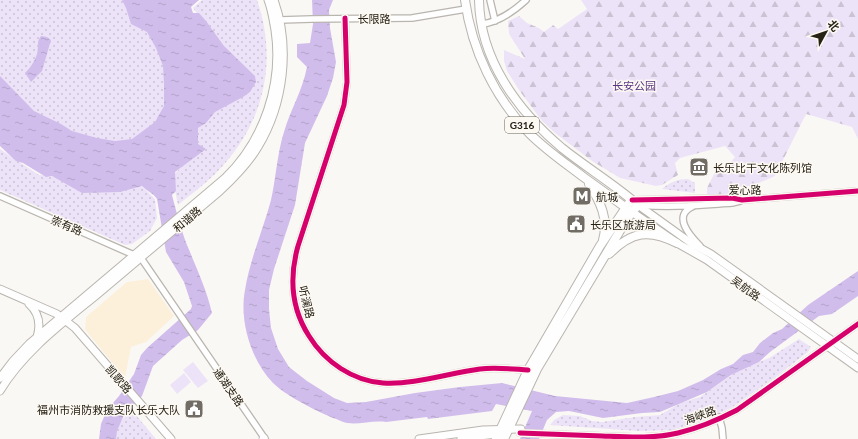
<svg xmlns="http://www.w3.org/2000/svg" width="858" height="439" viewBox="0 0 858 439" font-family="Lato,'Noto Sans SC',sans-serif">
  <defs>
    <pattern id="grass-dots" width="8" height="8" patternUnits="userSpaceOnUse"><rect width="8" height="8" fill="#ede3f8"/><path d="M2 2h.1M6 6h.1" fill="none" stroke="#cbc2d4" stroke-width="1.8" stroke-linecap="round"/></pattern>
    <pattern id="forest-firs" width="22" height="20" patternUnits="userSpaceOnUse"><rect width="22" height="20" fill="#ede3f8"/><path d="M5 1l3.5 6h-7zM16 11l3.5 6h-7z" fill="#cbc2d4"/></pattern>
    <pattern id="water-ripples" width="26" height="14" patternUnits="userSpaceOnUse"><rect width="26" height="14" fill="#d1bdeb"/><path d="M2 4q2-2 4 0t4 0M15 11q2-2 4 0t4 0" fill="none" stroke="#b3a2c9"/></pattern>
  </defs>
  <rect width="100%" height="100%" fill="#faf8f5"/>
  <path fill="#fcf0db" d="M148 279 174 316 146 342 131 347 125 378 87 332 85 329 86 317 127 282Z"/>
  <path fill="url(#grass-dots)" d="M0 0H134L167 50 175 100 141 143 72 142 0 92Z
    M202 0H257C279 63 263 127 215 174 204 185 190 195 178 205L172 176 193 156 199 124 205 24 193 8Z
    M0 149 39 175 137 185 143 187 155 199 157 218 150 231 132 244 125 245 0 190Z
    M688 179 695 183V193L662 189C670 182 678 179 688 179Z
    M799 339 811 347 808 352 773 379 731 408 701 421 672 430 639 431 550 425 554 420 563 415 580 416 592 421 602 422 635 417 660 415 680 403 700 397 733 374 754 364 769 358Z
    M131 409 156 439H114L118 425Z"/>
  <path fill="url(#forest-firs)" d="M581 0H858V139L852 127 806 114 775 176 752 186 738 187 733 195 707 197V188L717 168 722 172 735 157 725 146 680 158 675 163 678 175 662 185 656 186 620 178 592 161 555 133 542 121 519 90 507 71 504 61V50L525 59 509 34 508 21 519 16 527 23 539 28 544 32 553 25 558 29 587 9Z"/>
  <path fill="#ede3f8" d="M193 362 208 381 198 388 183 370Z
    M184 373 191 382 177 394 170 385Z"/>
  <path fill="url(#water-ripples)" d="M122 0H199L191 7 193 13H199L206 21 224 46 255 76 256 82 250 92 243 97 215 112 206 123 198 128V144L206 149 175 172 176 191 172 195C177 214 182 234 190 252 198 272 207 291 212 313L198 330 182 340 153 366 142 396 124 415 117 431 116 439H99L101 424 107 410 119 396 134 374 141 355 147 348 191 309 192 306 184 282 166 252 157 199C154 194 147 191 142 186L120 192 82 193 52 176 46 177 23 163 16 161 0 146V76L34 111 61 124 72 131 97 138 115 141 132 139 155 122 164 106V84L163 66 156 48 147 32 131 24 126 8Z
    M312 0H333L329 10 330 28 336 62 333 78 327 96 305 143 295 205 274 269 269 290V309L271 328 278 349 289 367 307 381 334 398 347 403 366 402 415 393 460 387 502 383 555 396 627 403 654 397 678 391 703 380 721 369 733 364 743 355 753 352 760 343 773 333 782 329 808 305 858 271V296L832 314 819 316 770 352 759 362 731 375 707 392 660 412 642 413 603 418 569 411 556 412 547 420 539 439H520L532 411 496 404 492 411 428 419 427 417 386 422C373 420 359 425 347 423 342 422 337 419 333 418 319 412 307 406 295 399 287 394 279 389 273 383 251 360 239 321 245 290 250 259 263 230 271 200 276 178 277 154 284 132 291 108 302 92 307 67L297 57V44L310 43 313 24Z
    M41 36 47 37 51 40 42 71 31 82 25 73C30 68 35 61 37 54 39 47 36 42 41 36Z"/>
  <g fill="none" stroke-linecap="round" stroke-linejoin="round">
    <defs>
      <path id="minor" d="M490 0 495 21
        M345 18 347 82 344 105 298 246C289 278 291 308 309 336 325 362 353 381 383 383 414 385 449 373 480 369 495 367 512 369 528 370
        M280 20 312 19 412 18 466 9
        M482 24C499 22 514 11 526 0
        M0 196 134 255
        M632 200 732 198 742 200 858 191
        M639 205C670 208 701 205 732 203L740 201
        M694 206C671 215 690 236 700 246
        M141 258 265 439
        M719 417 722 428 723 439
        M520 433C547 434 575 435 602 436 627 437 653 439 678 433 699 428 718 420 737 410L858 324"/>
      <path id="major" d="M638 205 691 243 711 254 858 359
        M632 212 677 243 707 260 858 368
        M0 289 57 314 75 328 171 439
        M29 304C39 313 41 324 37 337
        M0 378 13 361 29 344 225 178C264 140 283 84 275 30 273 20 272 10 268 0
        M0 391C24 351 64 322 99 293 139 259 180 225 220 191 234 178 248 164 258 147 284 104 291 47 274 0
        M461 438 497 434
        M263 439 264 438
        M419 439 483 430 521 429"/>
      <path id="highway" d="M465 0C472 51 495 98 530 134 546 150 565 163 582 176 599 188 615 200 632 212
        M479 0C480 60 518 111 562 148 587 168 614 184 638 205L627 219 537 369 504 439
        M589 184C600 201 609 219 603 240
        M609 254C632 231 649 229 677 243
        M496 439 528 370 600 246 629 203"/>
    </defs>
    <use href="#minor" stroke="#b9b5af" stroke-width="8"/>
    <use href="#major" stroke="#b9b5af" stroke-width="9"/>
    <use href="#highway" stroke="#b9b5af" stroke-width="10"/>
    <use href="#minor" stroke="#fefefe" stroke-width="5.5"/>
    <use href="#major" stroke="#fefefe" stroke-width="7"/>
    <use href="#highway" stroke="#fefefe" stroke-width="8"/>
    <defs>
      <path id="cycleway" d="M345 18 347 82 344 105 298 246C289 278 291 308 309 336 325 362 353 381 383 383 414 385 449 373 480 369 495 367 512 369 528 370
        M632 200 732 198 742 200 858 191
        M520 433C547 434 575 435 602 436 627 437 653 439 678 433 699 428 718 420 737 410L858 324"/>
    </defs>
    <use href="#cycleway" stroke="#fcf9f3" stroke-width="8"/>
    <use href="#cycleway" stroke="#d6006c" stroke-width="5"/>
  </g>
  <defs>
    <symbol id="museum-square" viewBox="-11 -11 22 22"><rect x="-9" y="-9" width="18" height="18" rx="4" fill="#716c64" stroke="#fcf9f3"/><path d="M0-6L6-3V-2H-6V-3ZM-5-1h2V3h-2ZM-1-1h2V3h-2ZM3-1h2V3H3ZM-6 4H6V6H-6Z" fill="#fff"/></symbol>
    <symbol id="metro-square" viewBox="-11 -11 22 22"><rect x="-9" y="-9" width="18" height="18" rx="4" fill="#716c64" stroke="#fcf9f3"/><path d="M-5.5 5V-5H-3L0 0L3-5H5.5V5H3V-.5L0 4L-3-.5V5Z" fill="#fff"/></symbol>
    <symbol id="civic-square" viewBox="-11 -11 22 22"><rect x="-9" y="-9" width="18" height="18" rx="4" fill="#716c64" stroke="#fcf9f3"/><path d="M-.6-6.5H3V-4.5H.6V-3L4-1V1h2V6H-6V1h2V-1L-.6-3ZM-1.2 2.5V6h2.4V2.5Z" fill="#fff"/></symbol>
  </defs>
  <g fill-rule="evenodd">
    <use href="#museum-square" x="688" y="156" width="22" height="22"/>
    <use href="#metro-square" x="571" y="185" width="22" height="22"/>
    <use href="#civic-square" x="565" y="213" width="22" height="22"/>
    <use href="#civic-square" x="183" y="398" width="22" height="22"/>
  </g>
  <g text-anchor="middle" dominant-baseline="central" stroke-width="3" stroke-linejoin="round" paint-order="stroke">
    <rect fill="#fcf9f3" stroke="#676258" stroke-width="1" x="505" y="117" width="34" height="16" rx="3"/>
    <g font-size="10" font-weight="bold" fill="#272116">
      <text x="522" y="125">G316</text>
    </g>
    <g font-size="11" fill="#272116" stroke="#fcf9f3">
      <text x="374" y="18">长限路</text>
      <text x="745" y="189">爱心路</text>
      <text transform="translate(187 219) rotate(-40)">和谐路</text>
      <text transform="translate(67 225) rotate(23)">崇有路</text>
      <text transform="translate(746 288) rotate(36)">吴航路</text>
      <text transform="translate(307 302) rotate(76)">听澜路</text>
      <text transform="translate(119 379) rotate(49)">凯歌路</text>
      <text transform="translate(229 387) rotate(55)">通湖支路</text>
      <text transform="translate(700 415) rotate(-20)">海峡路</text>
    </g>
    <g font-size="11" fill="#5a3583" stroke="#fcf9f3">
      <text x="634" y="85">长安公园</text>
    </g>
    <g font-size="11" fill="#272116" stroke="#fcf9f3" text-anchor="start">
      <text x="713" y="167">长乐比干文化陈列馆</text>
      <text x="596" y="196">航城</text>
      <text x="590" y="224">长乐区旅游局</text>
      <text x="180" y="409" text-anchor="end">福州市消防救援支队长乐大队</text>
    </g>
  </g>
  <g transform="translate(826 32) rotate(50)" stroke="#fcf9f3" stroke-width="3" paint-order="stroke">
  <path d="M0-3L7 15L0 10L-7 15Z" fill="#272116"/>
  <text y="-6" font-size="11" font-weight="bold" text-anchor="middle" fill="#272116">北</text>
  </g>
</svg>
